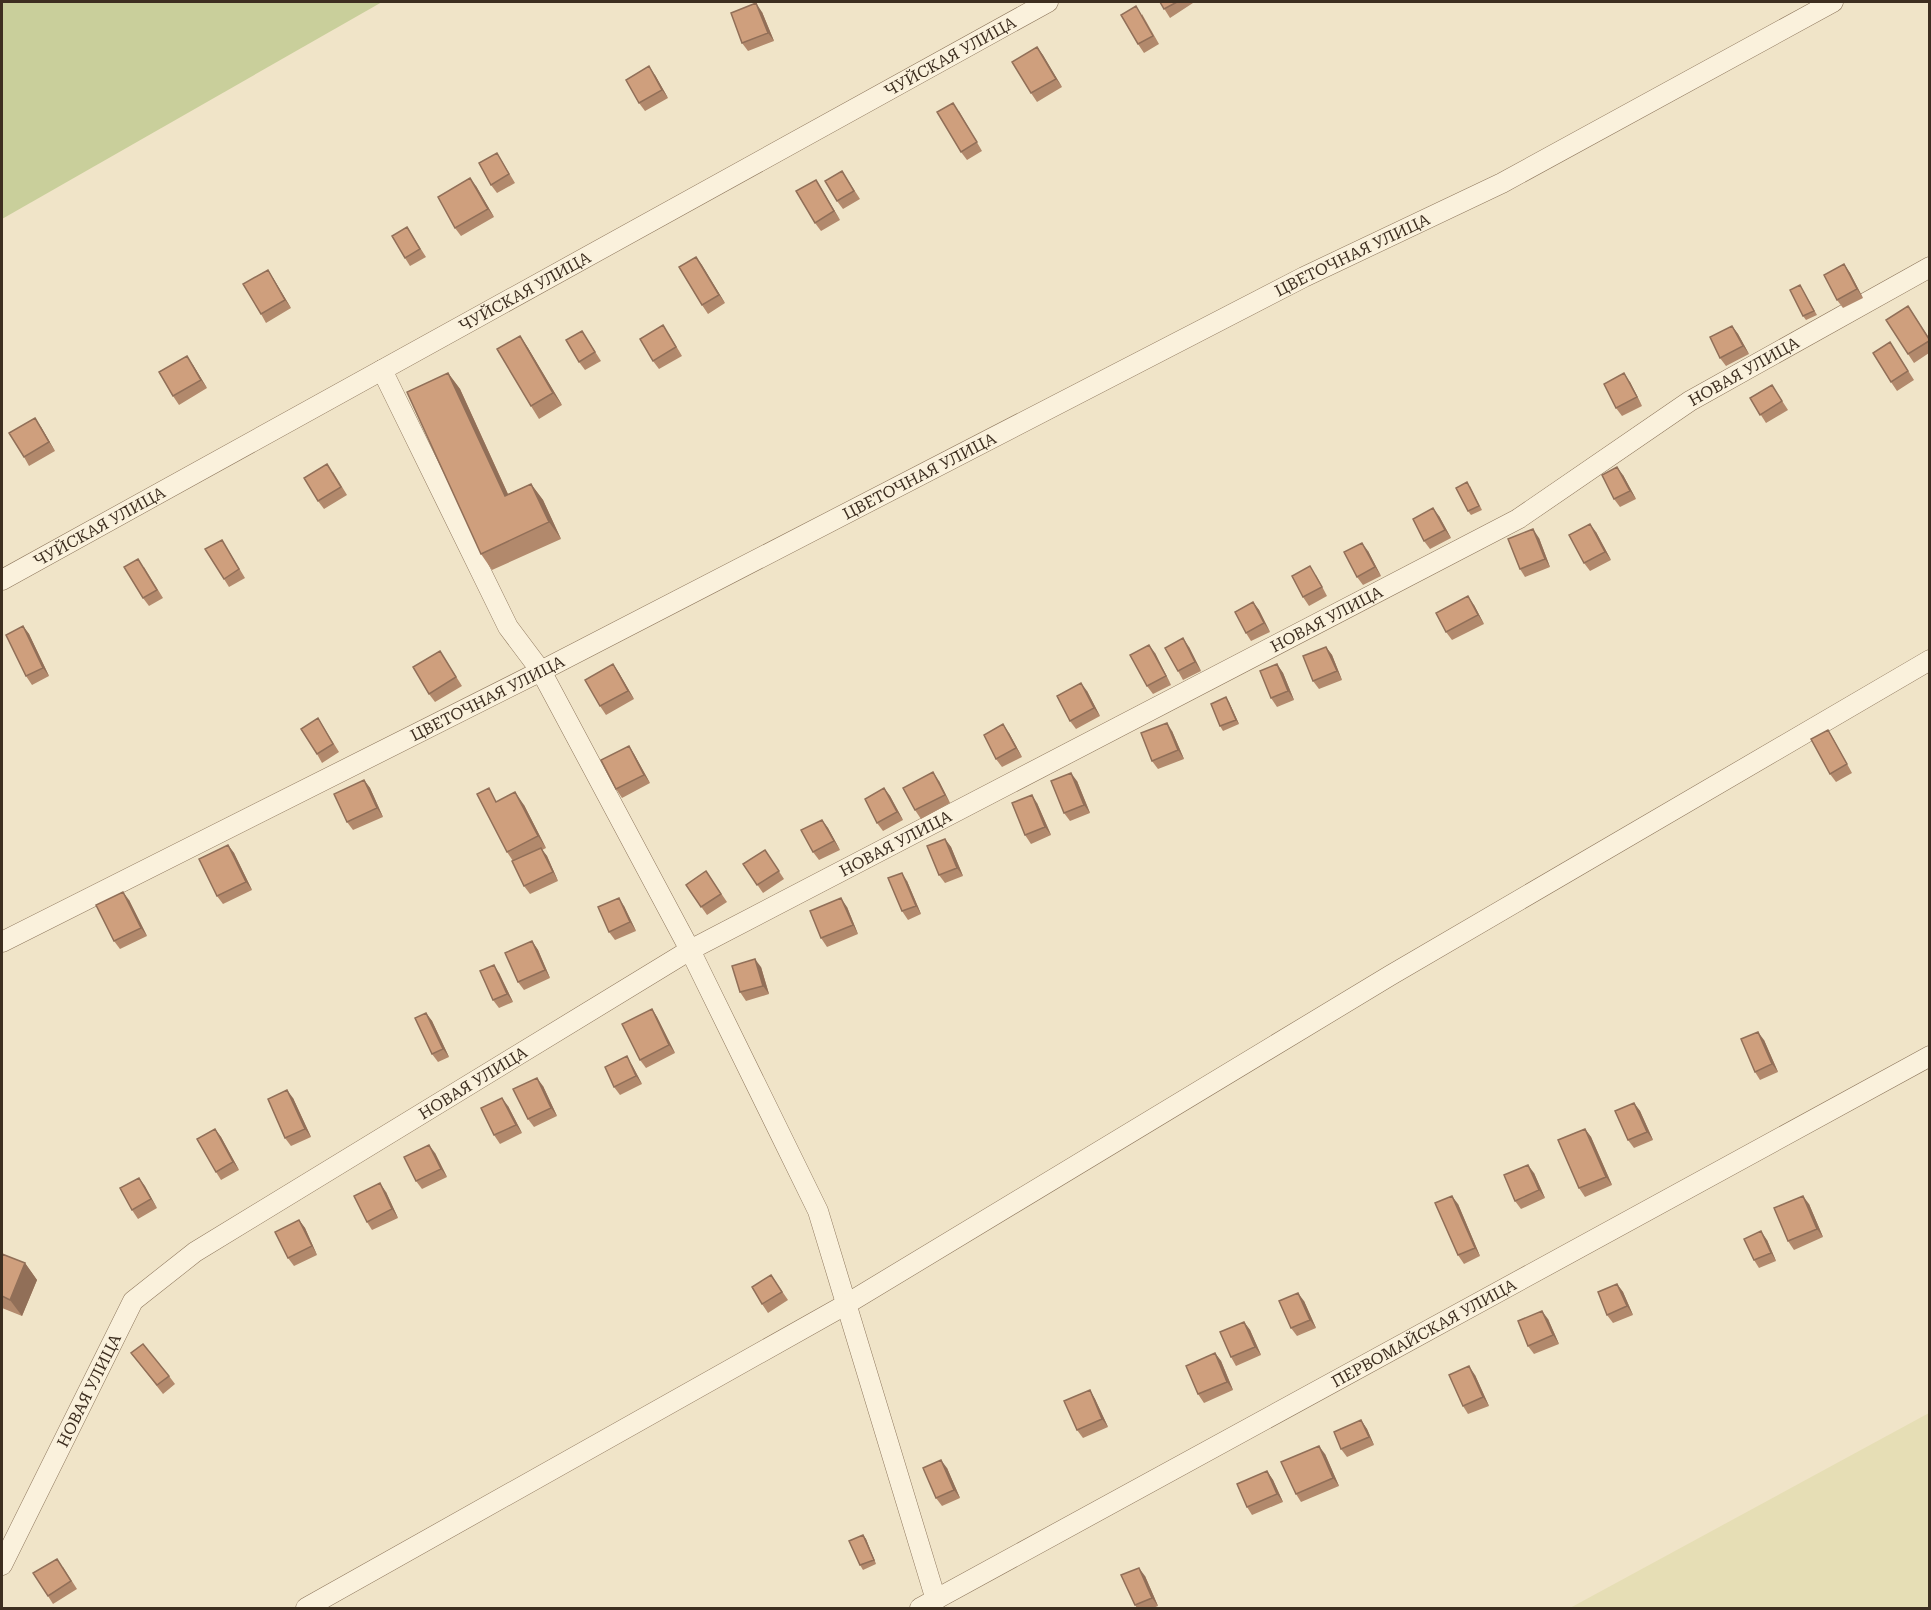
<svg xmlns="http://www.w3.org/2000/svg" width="1931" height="1610" viewBox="0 0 1931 1610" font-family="'Roboto Serif',serif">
  <rect width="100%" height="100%" fill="#f0e4c8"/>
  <path fill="#e6deb5" d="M1929 1413V1608H1570Z"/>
  <path fill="#c9cf9b" d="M2 2H382L2 219Z"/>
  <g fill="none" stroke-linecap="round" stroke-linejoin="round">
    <defs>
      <g id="minor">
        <path d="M382 370 508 627 541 671 690 950 818 1211 936 1600"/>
        <path id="s1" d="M2 580 1048 2"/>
        <path id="s2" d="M2 942 541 671 1304 277 1502 183 1833 2"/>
        <path id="s3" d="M2 1565 133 1301 195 1252 690 950 1518 519 1690 401 1930 267"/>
        <path d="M306 1608 845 1305 1391 975 1930 660"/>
        <path id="s4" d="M920 1608 1930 1056"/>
      </g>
    </defs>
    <use href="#minor" stroke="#8d765c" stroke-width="21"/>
    <use href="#minor" stroke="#faf1dc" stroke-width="20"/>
  </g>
  <path fill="#b2896c" d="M1160 2H1192L1193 3 1170 18Z
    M762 12 774 41 748 51 742 43Z
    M1142 14 1159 44 1144 53 1138 44Z
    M1037 47 1062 87 1037 102 1031 93Z
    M655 75 668 98 645 111 639 103Z
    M959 111 982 151 967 160 961 152Z
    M502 161 515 183 497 193 491 185Z
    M842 171 860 199 843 209 837 201Z
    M476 186 494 217 461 236 455 228Z
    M821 188 840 220 821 231 815 223Z
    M407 227 426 257 410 266 405 258Z
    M696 257 725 303 708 314 702 305Z
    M1844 264 1850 273 1863 298 1843 308 1837 300Z
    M273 278 291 308 266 323 261 314Z
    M1800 285 1817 315 1806 320 1803 316Z
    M1908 306 1929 338V353L1914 363 1908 354Z
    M1732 326 1738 334 1749 354 1726 366 1720 358Z
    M582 331 601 361 585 370 579 362Z
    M669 334 682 356 659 369 653 361Z
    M520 336 528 348 562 405 539 419 531 406Z
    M1890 342 1914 380 1897 391 1891 382Z
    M193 365 207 388 179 405 173 396Z
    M448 373 460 389 508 494 531 484 543 500 561 539 492 570 481 554Z
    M1630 382 1642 406 1622 416 1616 408Z
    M1772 385 1788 410 1766 423 1750 398Z
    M41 427 55 451 29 466 24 457Z
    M333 472 347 495 324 509 318 501Z
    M1623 475 1636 499 1620 507 1614 499Z
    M1470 486 1482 510 1471 515 1468 511Z
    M1439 516 1451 538 1430 549 1424 541Z
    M1596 532 1611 560 1590 571 1584 563Z
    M1539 538 1550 567 1525 577 1520 569Z
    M227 548 245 578 229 587 224 579Z
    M1368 551 1381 576 1363 585 1357 577Z
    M144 567 163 598 149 606 143 598Z
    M1316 575 1327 596 1309 606 1303 597Z
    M1253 602 1259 610 1270 632 1251 641 1246 633Z
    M1474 605 1484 624 1452 640 1446 632Z
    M23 626 29 634 49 676 32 685 26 676Z
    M1189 647 1201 671 1183 680 1178 671Z
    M1326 647 1332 655 1342 680 1319 689 1313 681Z
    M440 651 462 686 435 702 429 694Z
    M1155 653 1171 685 1153 694 1147 686Z
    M613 664 619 673 634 699 606 715 600 706Z
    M1277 664 1283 673 1294 700 1277 707 1271 698Z
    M1087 691 1100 716 1076 729 1070 721Z
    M1226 697 1229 702 1239 724 1223 731 1220 726Z
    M318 718 339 752 322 763 317 754Z
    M1828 730 1833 738 1852 773 1836 782 1830 774Z
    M1172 731 1184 759 1158 769 1152 761Z
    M1009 733 1022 757 1002 767 996 759Z
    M629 746 634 754 650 783 622 798 616 789Z
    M364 780 370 788 383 817 353 830 347 822Z
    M939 781 950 803 921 819 915 810Z
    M1077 781 1090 813 1070 821 1064 813Z
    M884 788 890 796 903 820 883 831 877 823Z
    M498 801 524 805 546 848 542 850 547 856 558 881 530 894 524 886 513 861 507 852Z
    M1037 803 1051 835 1031 844 1025 835Z
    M822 820 828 828 840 850 819 860 813 852Z
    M945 839 951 847 963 876 945 883 939 875Z
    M228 845 234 853 252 890 223 904 217 896Z
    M765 850 784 879 763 893 743 864Z
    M706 871 727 902 707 915 686 885Z
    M907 881 921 914 908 920 902 911Z
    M129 900 147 936 120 949 114 941Z
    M624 906 636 931 615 940 609 932Z
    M847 907 858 934 827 947 821 938Z
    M532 941 538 950 550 978 524 990 518 982Z
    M761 967 769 994 746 1001 740 992Z
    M499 973 513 1002 499 1008 493 1000Z
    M652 1009 657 1017 675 1053 646 1068 640 1060Z
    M426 1013 432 1021 449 1057 438 1062 432 1054Z
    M1764 1040 1778 1072 1760 1080 1755 1072Z
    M632 1065 642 1084 620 1095 614 1087Z
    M543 1086 557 1116 534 1127 528 1119Z
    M293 1098 311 1137 291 1146 285 1138Z
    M1634 1103 1640 1111 1653 1140 1634 1148 1628 1140Z
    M508 1106 522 1133 500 1144 494 1135Z
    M215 1129 221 1137 239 1170 221 1180 216 1172Z
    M1585 1129 1591 1137 1612 1185 1585 1197 1579 1188Z
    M435 1153 447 1177 422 1189 416 1181Z
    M1534 1173 1545 1198 1521 1209 1515 1201Z
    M139 1178 157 1208 138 1219 132 1210Z
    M386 1192 398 1218 372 1230 367 1222Z
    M1458 1204 1480 1256 1464 1264 1458 1255Z
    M1809 1204 1823 1237 1794 1250 1788 1241Z
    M299 1220 305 1228 317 1255 294 1266 288 1258Z
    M1767 1240 1776 1261 1759 1268 1754 1260Z
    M2 1254 25 1263 37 1280 22 1316 2 1308Z
    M771 1275 788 1300 768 1313 762 1304Z
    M1617 1284 1623 1292 1633 1315 1613 1323 1607 1315Z
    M1304 1301 1316 1328 1297 1336 1291 1328Z
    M1548 1319 1559 1344 1534 1354 1528 1346Z
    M1244 1322 1250 1330 1261 1355 1236 1366 1231 1357Z
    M131 1353 169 1376 175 1384 163 1394Z
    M1215 1353 1221 1361 1233 1390 1204 1403 1198 1394Z
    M1475 1375 1489 1406 1468 1414 1463 1406Z
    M1090 1390 1095 1399 1108 1427 1083 1438 1077 1430Z
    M1361 1420 1367 1429 1374 1445 1347 1457 1341 1449Z
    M1325 1454 1339 1486 1301 1502 1296 1494Z
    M947 1468 960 1498 942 1506 936 1498Z
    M1267 1471 1273 1480 1283 1502 1252 1515 1247 1507Z
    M863 1535 866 1539 876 1564 863 1570 860 1565Z
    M63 1567 77 1589 53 1604 48 1596Z
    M1145 1576 1158 1606 1153 1608H1137L1135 1605Z"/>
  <path fill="#916f58" d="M756 3 762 12 774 41 768 33Z
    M1037 47 1043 55 1062 87 1056 79Z
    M649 66 655 75 668 98 662 90Z
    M470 178 476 186 494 217 488 209Z
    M816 180 821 188 840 220 834 211Z
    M696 257 702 265 725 303 719 295Z
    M1844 264 1850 273 1863 298 1857 289Z
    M268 270 273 278 291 308 285 300Z
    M1732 326 1738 334 1749 354 1743 346Z
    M520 336 528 348 562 405 553 393Z
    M187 356 193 365 207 388 201 380Z
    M448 373 460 389 516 512 505 496Z
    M1624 373 1630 382 1642 406 1637 397Z
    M35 418 41 427 55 451 49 442Z
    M1617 467 1623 475 1636 499 1630 491Z
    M531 484 543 500 561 539 549 522Z
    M1433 508 1439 516 1451 538 1445 530Z
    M1590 524 1596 532 1611 560 1605 552Z
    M1533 529 1539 538 1550 567 1545 559Z
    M1362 543 1368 551 1381 576 1375 567Z
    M1468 596 1474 605 1484 624 1478 615Z
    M1253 602 1259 610 1270 632 1264 623Z
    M23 626 29 634 49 676 43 668Z
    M1183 638 1189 647 1201 671 1195 662Z
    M1149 645 1155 653 1171 685 1166 676Z
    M1326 647 1332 655 1342 680 1337 671Z
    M613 664 619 673 634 699 628 691Z
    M1277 664 1283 673 1294 700 1288 691Z
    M1081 683 1087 691 1100 716 1094 708Z
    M1226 697 1229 702 1239 724 1236 720Z
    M1167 723 1172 731 1184 759 1178 750Z
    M1003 724 1009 733 1022 757 1016 748Z
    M629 746 634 754 650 783 644 775Z
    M933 772 939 781 950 803 945 795Z
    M1071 773 1077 781 1090 813 1084 805Z
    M364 780 370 788 383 817 377 808Z
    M884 788 890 796 903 820 897 812Z
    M515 792 524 805 546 848 538 836Z
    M1032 795 1037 803 1051 835 1045 827Z
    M822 820 828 828 840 850 834 841Z
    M945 839 951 847 963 876 957 868Z
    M228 845 234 853 252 890 246 882Z
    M541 848 547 856 558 881 553 872Z
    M902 873 907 881 921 914 916 906Z
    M123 892 129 900 147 936 141 928Z
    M619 898 624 906 636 931 630 922Z
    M841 898 847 907 858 934 853 925Z
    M532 941 538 950 550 978 545 970Z
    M755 959 761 967 769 994 763 986Z
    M494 965 499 973 513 1002 507 994Z
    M652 1009 657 1017 675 1053 669 1045Z
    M426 1013 432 1021 449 1057 443 1049Z
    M1758 1032 1764 1040 1778 1072 1772 1064Z
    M627 1056 632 1065 642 1084 636 1076Z
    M537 1078 543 1086 557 1116 551 1108Z
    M287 1090 293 1098 311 1137 305 1129Z
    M502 1098 508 1106 522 1133 516 1125Z
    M1634 1103 1640 1111 1653 1140 1647 1132Z
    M215 1129 221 1137 239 1170 233 1162Z
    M1585 1129 1591 1137 1612 1185 1606 1177Z
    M429 1145 435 1153 447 1177 441 1169Z
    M1528 1165 1534 1173 1545 1198 1539 1190Z
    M139 1178 145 1186 157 1208 151 1199Z
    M380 1183 386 1192 398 1218 392 1209Z
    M1452 1196 1458 1204 1480 1256 1475 1248Z
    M1803 1196 1809 1204 1823 1237 1817 1229Z
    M299 1220 305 1228 317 1255 312 1246Z
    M1761 1231 1767 1240 1776 1261 1771 1253Z
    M25 1263 37 1280 22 1316 10 1300Z
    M1617 1284 1623 1292 1633 1315 1627 1306Z
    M1298 1293 1304 1301 1316 1328 1310 1320Z
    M1542 1311 1548 1319 1559 1344 1553 1335Z
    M1244 1322 1250 1330 1261 1355 1255 1347Z
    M1215 1353 1221 1361 1233 1390 1227 1382Z
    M1469 1366 1475 1375 1489 1406 1483 1397Z
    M1090 1390 1095 1399 1108 1427 1102 1419Z
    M1361 1420 1367 1429 1374 1445 1369 1437Z
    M1319 1446 1325 1454 1339 1486 1333 1478Z
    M941 1460 947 1468 960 1498 954 1490Z
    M1267 1471 1273 1480 1283 1502 1277 1494Z
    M863 1535 866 1539 876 1564 874 1560Z
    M1139 1568 1145 1576 1158 1606 1152 1598Z"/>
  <path fill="#cf9f7d" stroke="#916f58" stroke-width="1.5" d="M1160 2H1177L1164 9Z
    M756 3 768 33 742 43 731 13Z
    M1136 6 1153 36 1138 44 1121 15Z
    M1037 47 1056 79 1031 93 1012 62Z
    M649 66 662 90 639 103 626 80Z
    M953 103 977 142 961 152 937 112Z
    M497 153 509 174 491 185 479 163Z
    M842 171 854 191 837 201 825 181Z
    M470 178 488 209 455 228 438 197Z
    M816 180 834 211 815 223 796 191Z
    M407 227 420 249 405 258 392 236Z
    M696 257 719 295 702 305 679 267Z
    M1844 264 1857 289 1837 300 1824 275Z
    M268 270 285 300 261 314 243 284Z
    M1800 285 1814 311 1803 316 1790 290Z
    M1908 306 1929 339V341L1908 354 1886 320Z
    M663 325 676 347 653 361 640 339Z
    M1732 326 1743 346 1720 358 1710 337Z
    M582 331 595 352 579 362 566 340Z
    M520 336 553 393 531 406 497 349Z
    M1890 342 1908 371 1891 382 1873 353Z
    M187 356 201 380 173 396 159 372Z
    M448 373 505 496 531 484 549 522 481 554 407 392Z
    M1624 373 1637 397 1616 408 1604 384Z
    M1772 385 1782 401 1760 415 1750 398Z
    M35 418 49 442 24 457 9 433Z
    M327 464 341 487 318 501 304 478Z
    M1617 467 1630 491 1614 499 1602 475Z
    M1467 482 1479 506 1468 511 1456 488Z
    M1433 508 1445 530 1424 541 1413 519Z
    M1590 524 1605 552 1584 563 1569 535Z
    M1533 529 1545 559 1520 569 1508 539Z
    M222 540 239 569 224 579 205 549Z
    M1362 543 1375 567 1357 577 1344 552Z
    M138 559 157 590 143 598 124 567Z
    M1310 566 1322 587 1303 597 1292 576Z
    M1468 596 1478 615 1446 632 1436 613Z
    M1253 602 1264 623 1246 633 1235 612Z
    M23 626 43 668 26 676 6 635Z
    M1183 638 1195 662 1178 671 1165 648Z
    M1149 645 1166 676 1147 686 1130 655Z
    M1326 647 1337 671 1313 681 1303 656Z
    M440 651 456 677 429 694 413 667Z
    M613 664 628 691 600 706 585 680Z
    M1277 664 1288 691 1271 698 1260 671Z
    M1081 683 1094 708 1070 721 1057 696Z
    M1226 697 1236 720 1220 726 1211 704Z
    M318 718 333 744 317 754 301 729Z
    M1167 723 1178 750 1152 761 1141 733Z
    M1003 724 1016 748 996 759 984 735Z
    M1828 730 1847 764 1830 774 1811 739Z
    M629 746 644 775 616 789 601 760Z
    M933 772 945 795 915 810 903 788Z
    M1071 773 1084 805 1064 813 1051 781Z
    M364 780 377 808 347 822 334 794Z
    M489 788 496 802 515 792 538 836 507 852 477 794Z
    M884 788 897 812 877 823 865 799Z
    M1032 795 1045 827 1025 835 1012 803Z
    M822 820 834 841 813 852 801 830Z
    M945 839 957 868 939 875 927 846Z
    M228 845 246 882 217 896 199 859Z
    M541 848 553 872 524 886 512 861Z
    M765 850 779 871 757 885 743 864Z
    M706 871 721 894 701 907 686 885Z
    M902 873 916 906 902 911 888 878Z
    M123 892 141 928 114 941 96 905Z
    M619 898 630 922 609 932 598 907Z
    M841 898 853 925 821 938 810 911Z
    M532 941 545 970 518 982 505 953Z
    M755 959 763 986 740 992 732 966Z
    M494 965 507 994 493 1000 480 971Z
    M652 1009 669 1045 640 1060 622 1024Z
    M426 1013 443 1049 432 1054 415 1018Z
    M1758 1032 1772 1064 1755 1072 1741 1039Z
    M627 1056 636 1076 614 1087 605 1067Z
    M537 1078 551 1108 528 1119 513 1089Z
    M287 1090 305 1129 285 1138 268 1099Z
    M502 1098 516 1125 494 1135 481 1108Z
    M1634 1103 1647 1132 1628 1140 1615 1111Z
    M215 1129 233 1162 216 1172 197 1139Z
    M1585 1129 1606 1177 1579 1188 1558 1140Z
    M429 1145 441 1169 416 1181 404 1157Z
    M1528 1165 1539 1190 1515 1201 1504 1175Z
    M139 1178 151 1199 132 1210 120 1188Z
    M380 1183 392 1209 367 1222 354 1196Z
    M1452 1196 1475 1248 1458 1255 1435 1203Z
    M1803 1196 1817 1229 1788 1241 1774 1208Z
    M299 1220 312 1246 288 1258 275 1232Z
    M1761 1231 1771 1253 1754 1260 1744 1239Z
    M2 1254 25 1263 10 1300 2 1296Z
    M771 1275 782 1292 762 1304 752 1287Z
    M1617 1284 1627 1306 1607 1315 1598 1292Z
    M1298 1293 1310 1320 1291 1328 1279 1301Z
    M1542 1311 1553 1335 1528 1346 1518 1321Z
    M1244 1322 1255 1347 1231 1357 1220 1332Z
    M143 1344 169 1376 157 1385 131 1353Z
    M1215 1353 1227 1382 1198 1394 1186 1366Z
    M1469 1366 1483 1397 1463 1406 1449 1375Z
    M1090 1390 1102 1419 1077 1430 1064 1401Z
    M1361 1420 1369 1437 1341 1449 1334 1432Z
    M1319 1446 1333 1478 1296 1494 1281 1462Z
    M941 1460 954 1490 936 1498 923 1468Z
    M1267 1471 1277 1494 1247 1507 1237 1484Z
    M863 1535 874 1560 860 1565 849 1541Z
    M57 1559 71 1581 48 1596 33 1573Z
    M1139 1568 1152 1598 1135 1605 1121 1575Z"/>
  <g text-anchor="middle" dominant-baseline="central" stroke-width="4.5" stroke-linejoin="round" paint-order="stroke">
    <g font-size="16" fill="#3d2e20" stroke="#f7eed8">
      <text stroke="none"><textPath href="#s1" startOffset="1083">ЧУЙСКАЯ УЛИЦА</textPath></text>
      <text stroke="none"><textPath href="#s2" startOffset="1515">ЦВЕТОЧНАЯ УЛИЦА</textPath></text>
      <text stroke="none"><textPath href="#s1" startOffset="597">ЧУЙСКАЯ УЛИЦА</textPath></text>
      <text stroke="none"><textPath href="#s3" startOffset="2157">НОВАЯ УЛИЦА</textPath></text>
      <text stroke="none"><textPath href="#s2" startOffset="1029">ЦВЕТОЧНАЯ УЛИЦА</textPath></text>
      <text stroke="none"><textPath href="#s1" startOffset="111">ЧУЙСКАЯ УЛИЦА</textPath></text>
      <text stroke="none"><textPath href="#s3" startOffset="1671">НОВАЯ УЛИЦА</textPath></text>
      <text stroke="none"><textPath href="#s2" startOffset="543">ЦВЕТОЧНАЯ УЛИЦА</textPath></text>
      <text stroke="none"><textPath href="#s3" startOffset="1185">НОВАЯ УЛИЦА</textPath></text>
      <text stroke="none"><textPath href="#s3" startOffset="699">НОВАЯ УЛИЦА</textPath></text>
      <text stroke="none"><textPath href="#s4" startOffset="574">ПЕРВОМАЙСКАЯ УЛИЦА</textPath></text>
      <text stroke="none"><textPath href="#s3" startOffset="195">НОВАЯ УЛИЦА</textPath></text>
    </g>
  </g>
  <rect width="1931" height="1610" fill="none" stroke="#3d2e20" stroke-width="6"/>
</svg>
